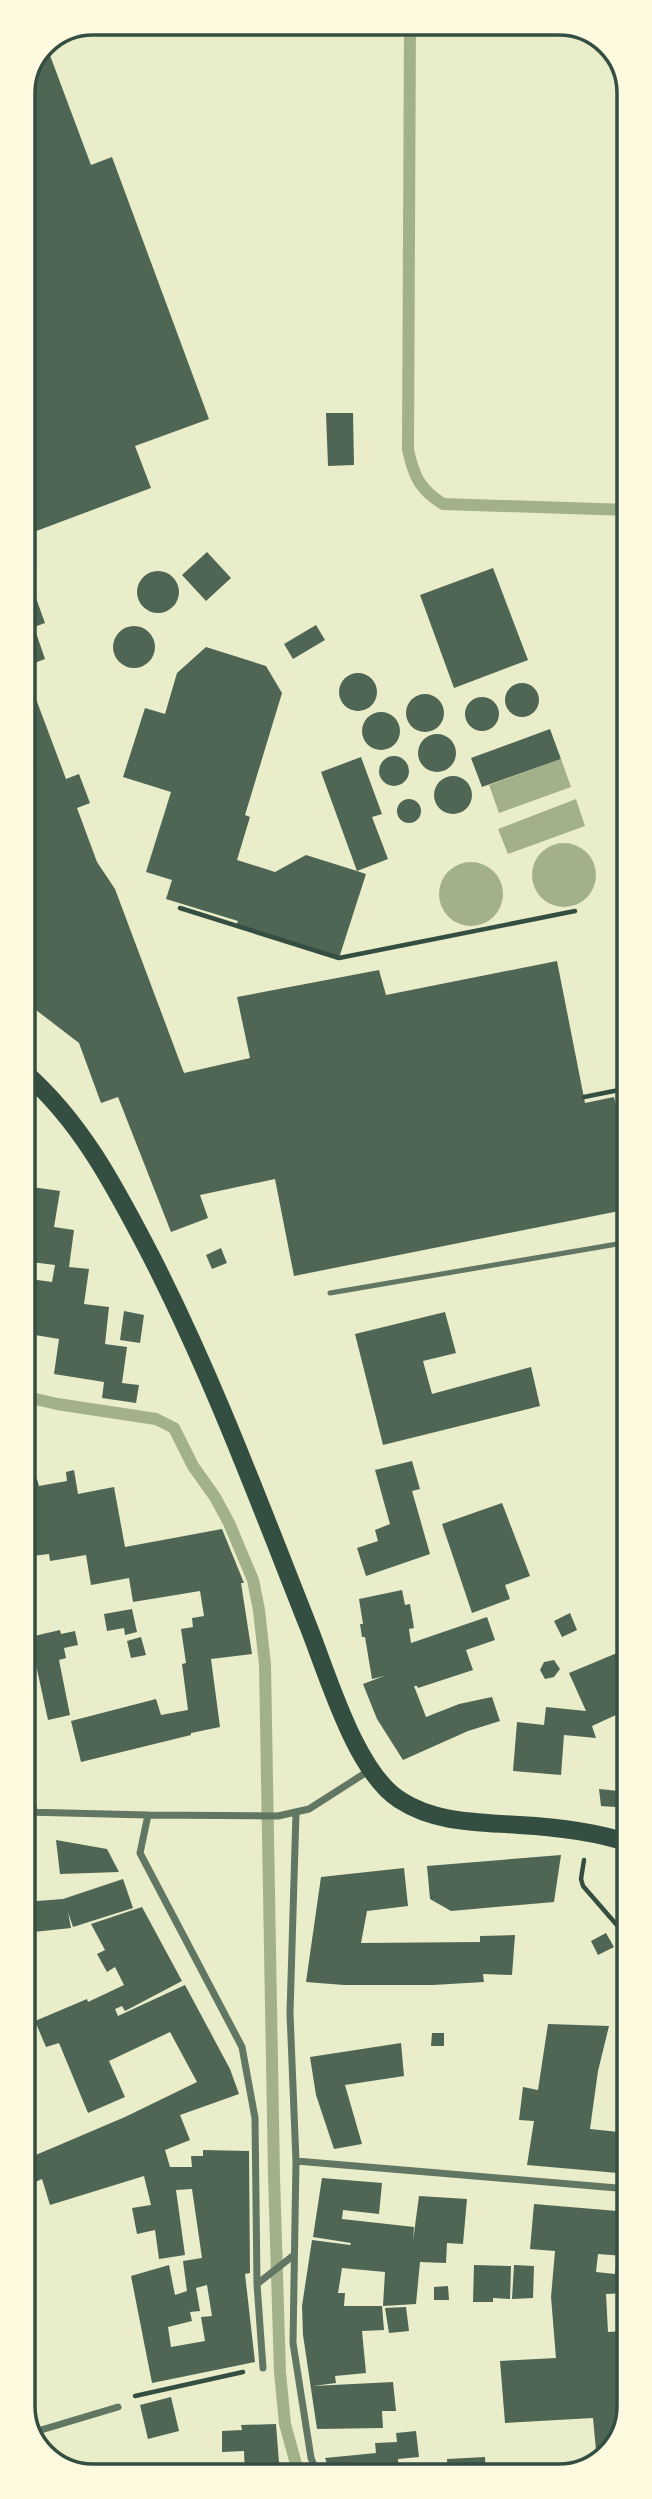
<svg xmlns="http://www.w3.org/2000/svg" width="652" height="2499" viewBox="0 0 652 2499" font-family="Raleway,sans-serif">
  <rect width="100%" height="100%" fill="#e9edc9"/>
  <path fill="#a3b18a" d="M561 759 571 787 499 813 489 785Z
    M576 799 585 826 508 854 498 829Z
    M532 875a32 32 0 1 1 64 0a32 32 0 1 1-64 0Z
    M439 894a32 32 0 1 1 64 0a32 32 0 1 1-64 0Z"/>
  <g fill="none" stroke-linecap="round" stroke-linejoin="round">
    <path stroke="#a3b18a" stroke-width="12" d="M410 23 408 450C414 476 419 489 443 504L628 510
      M23 1396 57 1404 156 1419 174 1428 193 1466 215 1497 229 1523 253 1580 259 1610 265 1665 274 2176 280 2372 285 2424 299 2475"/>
  </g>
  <path fill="#4f6655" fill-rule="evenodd" d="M45 42 91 165 112 157 209 419 135 446 151 488 23 536V93Z
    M326 413H353L354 465 328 466Z
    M207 552 231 578 206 601 182 575Z
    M23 562 45 623 34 627 45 659 24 667 66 779 79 774 90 803 77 808 97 862 115 889 184 1073 250 1058 237 997 379 970 386 995 557 961 585 1103 614 1097 618 1113 629 1111V1209L294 1276 275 1179 200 1195 208 1218 171 1232 118 1097 101 1103 79 1043 23 1000Z
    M493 568 528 660 454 688 420 595Z
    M137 592a21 21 0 1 1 42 0a21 21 0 1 1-42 0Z
    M316 625 325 640 293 659 284 644Z
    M113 647a21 21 0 1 1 42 0a21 21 0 1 1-42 0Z
    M206 647 266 666 282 693 245 815 250 817 237 860 275 872 306 855 357 871 321 772 361 757 382 814 372 817 388 859 357 871 366 874 339 958 236 926 238 921 166 899 172 880 146 872 171 792 123 777 145 708 165 714 177 673Z
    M339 692a19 19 0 1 1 38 0a19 19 0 1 1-38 0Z
    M505 700a17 17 0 1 1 34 0a17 17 0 1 1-34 0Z
    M406 713a19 19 0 1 1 38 0a19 19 0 1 1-38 0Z
    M465 714a17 17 0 1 1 34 0a17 17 0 1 1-34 0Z
    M362 731a19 19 0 1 1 38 0a19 19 0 1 1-38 0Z
    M550 729 561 759 482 787 471 758Z
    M418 753a19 19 0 1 1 38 0a19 19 0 1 1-38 0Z
    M379 771a15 15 0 1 1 30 0a15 15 0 1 1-30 0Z
    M434 795a19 19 0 1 1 38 0a19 19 0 1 1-38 0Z
    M397 811a12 12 0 1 1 24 0a12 12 0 1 1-24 0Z
    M23 1169 34 1170 32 1187 60 1191 54 1227 74 1230 69 1267 89 1269 84 1304 109 1307 105 1344 127 1347 122 1383 139 1385 136 1403 102 1398 104 1382 54 1374 59 1339 23 1333 30 1279 52 1282 55 1265 23 1261Z
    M221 1248 227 1263 212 1269 206 1255Z
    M124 1311 144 1315 140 1343 120 1340Z
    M445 1312 456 1353 423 1361 432 1394 531 1367 540 1406 383 1445 355 1334Z
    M412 1461 420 1489 412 1491 430 1554 366 1576 357 1548 378 1541 375 1530 390 1524 375 1470Z
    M74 1470 78 1494 114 1487 125 1547 222 1529 244 1583H241L252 1654 211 1659 220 1727 191 1733V1735L81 1762 71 1721 156 1699 161 1715 188 1710 182 1664 186 1663 181 1629 193 1627 192 1618 204 1616 200 1591 133 1602 129 1578 91 1585 86 1555 50 1561 49 1554 24 1557V1481L37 1479 39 1486 67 1481 66 1472Z
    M502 1503 530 1576 505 1585 510 1599 472 1613 442 1524Z
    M402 1590 405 1605 410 1604 414 1628 409 1629 411 1643 487 1617 495 1640 466 1650 473 1670 418 1688 417 1686H414L426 1717 459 1704 492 1697 500 1721 468 1731 403 1760 377 1719 363 1684 384 1676 372 1679 365 1637H362L360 1624H363L359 1599Z
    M132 1609 137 1632 125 1635 124 1628 107 1631 104 1614Z
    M570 1613 577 1630 562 1637 554 1621Z
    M60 1630 61 1634 75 1631 78 1645 64 1648 66 1658 59 1660 70 1715 48 1720 30 1637Z
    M141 1637 146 1655 131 1658 127 1641Z
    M629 1648V1709L592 1726 596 1738 564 1735 561 1775 513 1771 517 1722 544 1725 546 1707 586 1711 569 1673Z
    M554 1660 560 1669 554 1677 545 1679 540 1670 544 1662Z
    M599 1789 629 1792V1808L601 1806Z
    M56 1840 107 1849 119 1872 60 1874Z
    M24 1845 35 1848 25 1887H24Z
    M561 1855 554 1902 451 1911 430 1899 427 1866Z
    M404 1868 408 1906 367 1911 361 1943 480 1942V1936L515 1935 512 1975 483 1974 484 1982 433 1985H344L306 1982 321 1877Z
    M123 1879 133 1908 73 1927 68 1912 71 1928 24 1933V1902L63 1899Z
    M142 1907 182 1981 125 2011 122 2006 115 2009 118 2016 185 1985 230 2069 239 2094 180 2115 190 2140 165 2150 170 2167H192L191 2156H203V2150L249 2151 250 2273 245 2274 255 2362 152 2383 131 2276 169 2265 175 2295 187 2291 183 2261 202 2258 192 2189 176 2190 185 2255 159 2259 155 2230 137 2234 132 2208 151 2205 144 2176 50 2205 42 2179 24 2187V2160L125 2117 197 2082 170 2032 109 2061 125 2097 88 2113 59 2043 46 2047 35 2021 80 2002 87 1999 88 2002 124 1985 115 1967 107 1972 97 1954 105 1950 91 1924ZM207 2285 212 2316 201 2317 205 2341 171 2347 168 2327 192 2321 190 2312 200 2311 196 2288Z
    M606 1933 614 1947 598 1955 591 1941Z
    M548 2024 609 2026 598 2071 590 2129 629 2133V2174L527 2165 534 2121 519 2120 523 2087 538 2090Z
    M432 2033H444V2046H431Z
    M401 2043 404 2076 345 2085 362 2144 334 2149 316 2095 310 2057Z
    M322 2178 382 2183 379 2214 343 2210 342 2219 414 2227 413 2241 419 2196 467 2199 463 2244 447 2243 446 2263 420 2262 416 2304 383 2306 385 2272 342 2268 338 2293H345L344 2306H382L384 2330 362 2331 366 2373 335 2376 336 2383 313 2386 393 2382 396 2411H382L383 2428 317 2429 303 2335 302 2306 312 2240 350 2245 351 2243 313 2237Z
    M534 2204 629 2212V2293L606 2294 608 2332 624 2331 622 2296H629V2406L612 2452 597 2461 593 2418 505 2423 500 2361 556 2358 551 2297 555 2251 530 2249ZM598 2254 624 2256V2265H616L615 2274 596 2272Z
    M474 2265 511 2266 510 2299 493 2298V2302H473Z
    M514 2265 534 2266 533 2298 512 2299Z
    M448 2286 449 2300H434V2287Z
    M406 2307 409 2331 389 2333 385 2308Z
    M171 2397 179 2431 148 2439 140 2405Z
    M276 2424 280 2475H245L244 2451 222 2452V2431L242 2430 241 2425Z
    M416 2431 419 2457 398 2459 399 2473 407 2472 408 2475H331L325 2458 376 2453 375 2443 397 2442 396 2433Z
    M485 2457 486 2475H448L447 2459Z
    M213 2469 214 2476H183V2473Z"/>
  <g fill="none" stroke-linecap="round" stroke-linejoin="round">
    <path stroke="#344e41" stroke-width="4.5" d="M623 838V847L628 860
      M180 908 339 958 575 911
      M584 1097 629 1088
      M584 1860 581 1879 583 1886 629 1939
      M135 2396 243 2372"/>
    <path stroke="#617663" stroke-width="5" d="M330 1293 629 1242"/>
    <path stroke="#617663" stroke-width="7" d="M24 1759 34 1812
      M24 1812 148 1815 278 1816 309 1809 370 1770
      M296 1813 290 2013 296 2161 293 2343 311 2458 318 2475
      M148 1815 140 1853 242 2047 255 2118 257 2284 294 2255
      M296 2161 629 2189
      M257 2284 263 2368
      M31 2433 118 2407"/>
    <path stroke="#344e41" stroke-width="18" d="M23 1071C81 1121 115 1187 150 1254 211 1373 258 1499 307 1623 327 1672 355 1772 400 1800 435 1823 478 1822 519 1825 556 1827 593 1831 629 1843"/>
  </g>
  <path d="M0 0H652V2499H0ZM93 35H559A58 58 0 0 1 617 93V2406A58 58 0 0 1 559 2464H93A58 58 0 0 1 35 2406V93A58 58 0 0 1 93 35Z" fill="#fefae0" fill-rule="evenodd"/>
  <path fill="none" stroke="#344e41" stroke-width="3.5" d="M93 35H559A58 58 0 0 1 617 93V2406A58 58 0 0 1 559 2464H93A58 58 0 0 1 35 2406V93A58 58 0 0 1 93 35Z"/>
</svg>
